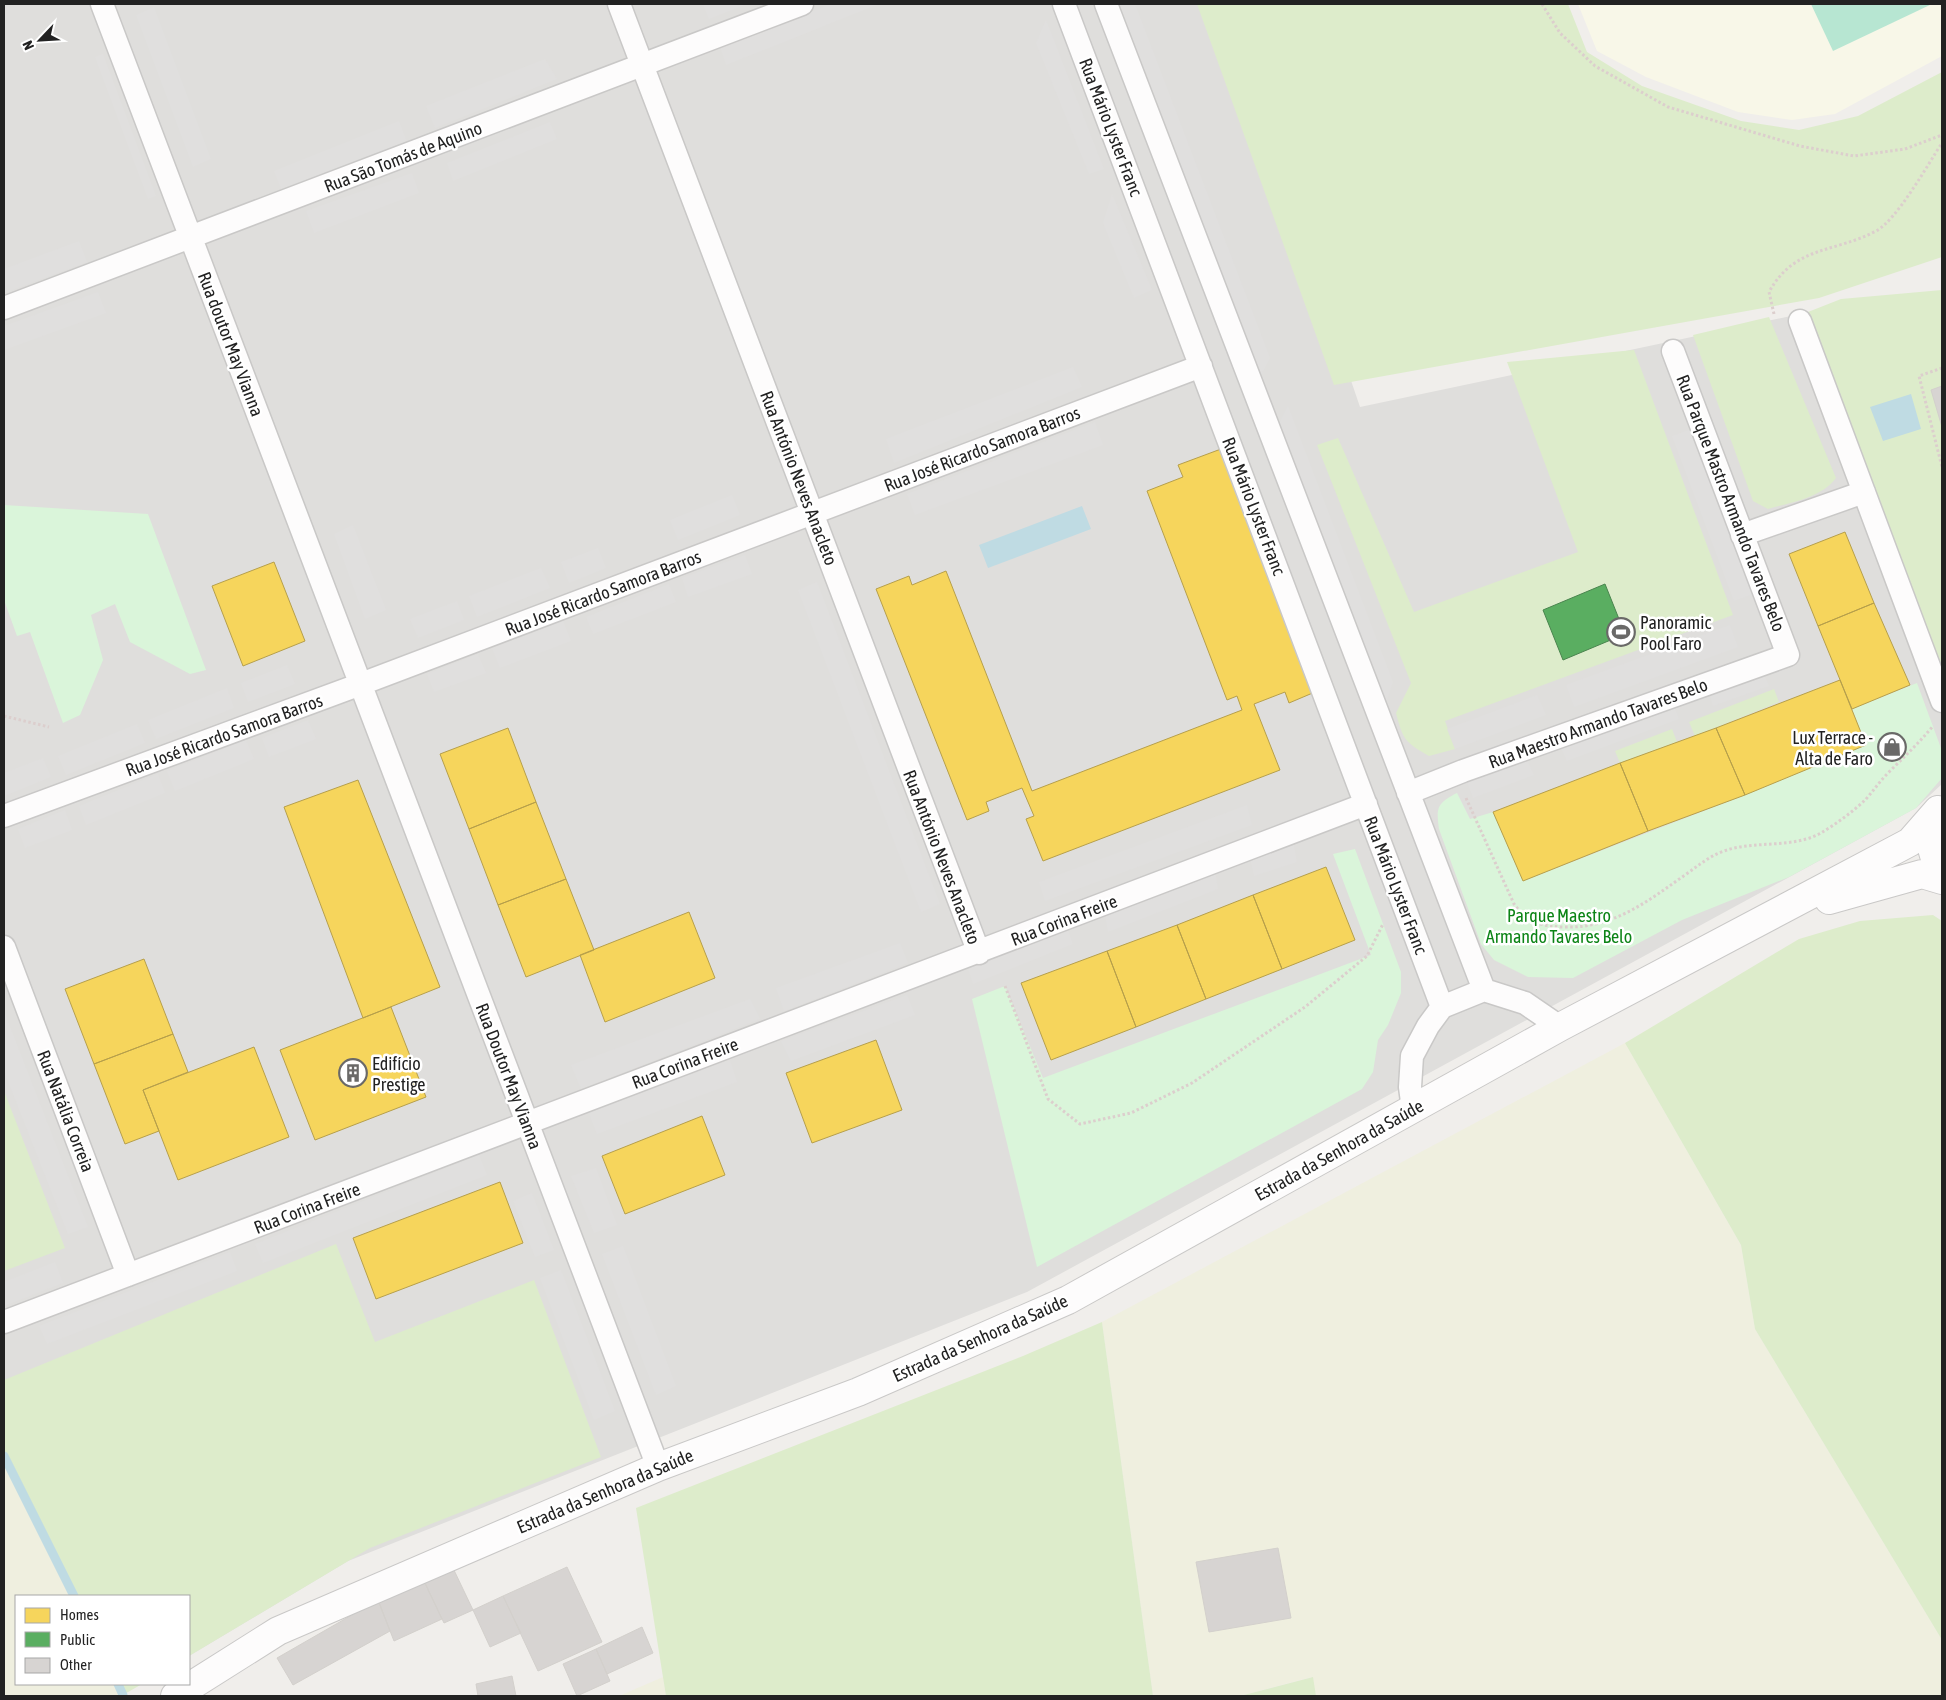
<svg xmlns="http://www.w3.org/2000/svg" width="1946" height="1700" viewBox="0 0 1946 1700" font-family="'Asap Condensed',sans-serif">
  <rect width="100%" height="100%" fill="#f0eeeb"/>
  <path fill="#dfdedc" d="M4 4H1223L1360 407 1829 308 1942 656V784L1916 808 1027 1292 348 1561 189 1656V1596H74L4 1456Z"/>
  <path fill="#f8f7e8" d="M1578 4H1942V56L1835 114 1792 120 1738 112 1646 77 1597 51Z"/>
  <path fill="#efefdf" d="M1625 1043 1741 1245 1755 1329 1942 1640V1696H1316L1312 1677 1240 1696H1153L1102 1322Z
    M4 1456 74 1596H16V1684H118L123 1695 121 1696H4Z
    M663 1677 666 1696H619Z"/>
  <path fill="#ddeccb" d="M1197 4H1568L1587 52 1642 86 1741 121 1799 130 1858 116 1942 72V257L1819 298 1334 385Z
    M1942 290V669L1808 312 1841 299Z
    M1769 317 1836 478C1821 498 1792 502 1768 509L1753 501 1693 335Z
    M1634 350 1733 615 1445 721 1455 749 1429 756C1405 742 1403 740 1396 713L1411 683 1317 445 1338 438 1414 612 1578 552 1507 362Z
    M1774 689 1779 702 1695 736 1689 722Z
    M1672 729 1677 742 1620 763 1615 751Z
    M1933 915 1942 921V1640L1755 1329 1741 1245 1625 1043 1799 939 1860 921Z
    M4 1091 65 1248 4 1271Z
    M336 1244 375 1342 534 1280 601 1457 370 1548 189 1656V1596H74L4 1456V1380Z
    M1102 1322 1153 1696H666L636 1508 1023 1356Z
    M1313 1677 1316 1696H1240Z
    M118 1684H142L123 1695Z"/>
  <path fill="#daf5da" d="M4 505 148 514 206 670 190 674 130 642 115 604 91 615 103 660 80 715 63 723 30 632 17 636 4 600Z
    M1917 683 1942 751V778L1916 808 1789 877 1682 920 1573 978 1528 977 1494 960 1481 944 1439 829C1436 808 1437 803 1457 793L1470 819 1493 812 1523 881 1745 795 1866 745 1852 709Z
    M1355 849 1401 972V993L1388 1025 1378 1040 1373 1072 1362 1089 1037 1267 972 999 1005 986 1043 1078 1371 955 1333 854Z"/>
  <path fill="#b7e6d2" d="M1811 4H1932L1833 51Z"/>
  <path fill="#e0dfde" d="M703 4H747L709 19Z
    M831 4H879L726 65 720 47Z
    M1115 4H1135L1270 358 1257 383Z
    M154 7 211 159 193 167 136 15Z
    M1046 20 1104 169 1089 174 1036 43Z
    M103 54 156 196 148 199 95 57Z
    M545 59 557 79 435 128 426 106Z
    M399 121 407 142 282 191 274 171Z
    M550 122 557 139 453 181 447 163Z
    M412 173 419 193 314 233 306 211Z
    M1112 194 1152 290 1134 298 1103 223Z
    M79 241 87 262 4 293V269Z
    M98 292 106 313 4 350V326Z
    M1073 367 1082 387 894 463 886 439Z
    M1288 406 1393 682 1385 706 1278 426Z
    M1095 422 1103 445 915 515 907 494Z
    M1692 429 1756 593 1734 601 1672 436Z
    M732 495 740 515 678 540 670 520Z
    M353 525 386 610 365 619 334 534Z
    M598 548 606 568 569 583 561 562Z
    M745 555 752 574 688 597 682 578Z
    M541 568 550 588 477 617 469 596Z
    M817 582 940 904 921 912 798 590Z
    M669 584 676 602 593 634 586 617Z
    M457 601 464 620 418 638 410 619Z
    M563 621 571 641 500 668 492 648Z
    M1730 625 1738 647 1574 707 1566 685Z
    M478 654 486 673 434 692 427 674Z
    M287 665 295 684 248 702 241 683Z
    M1760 666 1769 686 1713 706 1707 685Z
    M227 688 234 708 156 739 148 720Z
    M1537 695 1546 715 1455 749 1447 729Z
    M1671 697 1679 719 1567 761 1558 741Z
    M308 720 316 739 269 757 262 738Z
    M137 724 145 743 66 775 58 756Z
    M246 740 254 759 175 791 167 771Z
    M1522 750 1534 775 1473 798 1463 771Z
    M43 758 51 777 4 796V773Z
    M158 774 165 793 86 825 79 806Z
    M1247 805 1252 825 1045 901 1039 882Z
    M65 810 72 830 25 848 18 829Z
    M1294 845 1297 862 1254 876 1250 858Z
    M1215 870 1218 889 1108 932 1105 914Z
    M1067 927 1073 944 973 984 967 966Z
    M900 943 908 963 784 1011 776 988Z
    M907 995 915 1015 791 1061 781 1041Z
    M750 999 760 1019 581 1089 571 1065Z
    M4 1011 88 1227 68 1234 4 1071Z
    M730 1060 737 1082 597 1134 588 1111Z
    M479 1155 487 1175 263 1263 255 1244Z
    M596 1168 617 1225 594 1233 571 1176Z
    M532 1193 554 1250 535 1257 513 1201Z
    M623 1246 676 1386 656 1395 602 1254Z
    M230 1252 237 1271 47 1344 39 1326Z
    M55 1262 63 1283 4 1306V1282Z
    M561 1270 615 1411 594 1420 540 1278Z"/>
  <path fill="#bfdbe3" d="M1911 394 1921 429 1883 441 1870 407Z
    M1082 506 1091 529 988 568 979 545Z"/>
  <path fill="#f6d55c" stroke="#b69f4b" d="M1221 449 1315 692 1289 703 1285 692 1254 704 1280 770 1043 861 1026 819 1034 816 1022 788 986 802 989 811 967 820 876 589 909 576 912 585 946 571 1032 791 1242 710 1237 696 1227 700 1147 491 1183 477 1178 465Z
    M1845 532 1874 603 1818 626 1789 554Z
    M274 562 305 641 243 666 212 586Z
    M1874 603 1910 685 1852 709 1818 626Z
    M1840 680 1866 745 1745 795 1716 728Z
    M508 728 536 802 469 829 440 754Z
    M1716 728 1745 795 1648 831 1620 763Z
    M1620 763 1648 831 1523 881 1493 812Z
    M358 780 440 987 363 1018 284 807Z
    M536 802 566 879 498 905 469 829Z
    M1326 867 1355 940 1282 969 1253 895Z
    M566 879 594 950 526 977 498 905Z
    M1253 895 1282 969 1206 999 1177 925Z
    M689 912 715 978 605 1022 580 955Z
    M1177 925 1206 999 1136 1027 1107 951Z
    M1107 951 1136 1027 1051 1060 1021 983Z
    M144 959 173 1034 94 1064 65 989Z
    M391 1007 426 1097 315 1140 280 1050Z
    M173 1034 188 1072 143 1090 159 1131 125 1144 94 1064Z
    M876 1040 902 1110 812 1143 786 1073Z
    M254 1047 289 1137 178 1180 143 1090Z
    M702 1116 725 1175 625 1214 602 1156Z
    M500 1182 523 1243 376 1299 353 1238Z"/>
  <path fill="#5aae61" stroke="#49844e" d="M1605 584 1625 634 1563 660 1543 610Z"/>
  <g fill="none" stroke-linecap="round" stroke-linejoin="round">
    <path stroke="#bfdbe3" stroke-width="9" d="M4 1456 74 1596
      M118 1684 123 1695"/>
  </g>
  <path fill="#d7d4d2" stroke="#d3d0cc" d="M1942 386V427L1931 390Z
    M1278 1548 1291 1618 1209 1632 1196 1562Z
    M452 1566 473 1610 444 1623 423 1579Z
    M567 1567 602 1642 538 1671 503 1596Z
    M423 1579 442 1619 394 1641 378 1600Z
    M503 1596 521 1633 490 1647 473 1610Z
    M378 1600 390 1631 293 1685 277 1658Z
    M642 1627 653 1653 607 1674 596 1649Z
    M596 1649 610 1681 577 1696 563 1664Z
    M512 1676 516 1696H478L476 1684Z"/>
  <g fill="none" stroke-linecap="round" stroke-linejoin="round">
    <defs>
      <path id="minor" d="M102 4 658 1467
        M619 4 979 953
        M1064 4 1442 1007
        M1106 4 1484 990
        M4 308 802 4
        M1800 321 1942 701
        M1742 535 1864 492
        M1408 793 1463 771 1788 655 1673 351
        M4 816 361 684 1201 366
        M4 947 128 1275
        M1413 1109 1410 1087 1412 1056 1428 1026 1442 1007 1484 990 1525 1003 1560 1027
        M4 1322 1366 804"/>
      <path id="tertiary" d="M1938 810C1927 827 1929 854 1942 870
        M1829 900 1922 874 1942 880
        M175 1696 278 1631 658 1467 858 1392 1068 1300 1560 1027 1910 842 1938 810"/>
    </defs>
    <use href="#minor" stroke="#c9c8c7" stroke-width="25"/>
    <use href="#tertiary" stroke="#c9c8c7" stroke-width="30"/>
    <path stroke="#dccecd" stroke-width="3" stroke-dasharray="2.5 2.5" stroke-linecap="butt" d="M1542 4 1560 33 1595 66 1668 107 1800 146 1854 156 1905 149 1942 135
      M1774 314 1769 292C1795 245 1835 253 1876 231 1897 220 1928 164 1942 143
      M1942 368 1919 376 1942 467
      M4 716 49 727
      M1466 798 1514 904C1528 923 1543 927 1566 927 1614 928 1648 901 1685 875 1698 866 1709 856 1724 851 1755 840 1792 849 1821 833 1836 824 1854 811 1866 799 1874 790 1880 781 1888 773 1904 757 1919 743 1933 726
      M1005 986 1048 1099 1080 1124 1131 1113 1192 1083 1305 1007 1367 956 1383 924"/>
    <use href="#minor" stroke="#fdfcfc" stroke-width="22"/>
    <use href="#tertiary" stroke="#fdfcfc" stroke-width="28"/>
  </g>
  <defs>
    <symbol id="stadium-ring" viewBox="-11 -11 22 22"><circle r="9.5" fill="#fff" stroke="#6a6968" stroke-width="1.5"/><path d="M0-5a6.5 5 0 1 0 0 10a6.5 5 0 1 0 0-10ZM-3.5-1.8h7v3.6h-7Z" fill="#6a6968"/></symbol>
    <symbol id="shop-ring" viewBox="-11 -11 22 22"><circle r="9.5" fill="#fff" stroke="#6a6968" stroke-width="1.5"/><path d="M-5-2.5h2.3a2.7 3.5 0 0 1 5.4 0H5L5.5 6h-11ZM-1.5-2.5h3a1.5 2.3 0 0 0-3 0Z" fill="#6a6968"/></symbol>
    <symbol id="building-ring" viewBox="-11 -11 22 22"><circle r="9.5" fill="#fff" stroke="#6a6968" stroke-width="1.5"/><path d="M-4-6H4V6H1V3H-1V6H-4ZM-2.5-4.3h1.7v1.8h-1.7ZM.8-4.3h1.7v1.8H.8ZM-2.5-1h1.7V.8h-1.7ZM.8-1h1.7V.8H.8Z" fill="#6a6968"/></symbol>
  </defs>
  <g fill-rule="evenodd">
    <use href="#stadium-ring" x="1605" y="616" width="32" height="32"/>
    <use href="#shop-ring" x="1876" y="731" width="32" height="32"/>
    <use href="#building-ring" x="337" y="1057" width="32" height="32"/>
  </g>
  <g text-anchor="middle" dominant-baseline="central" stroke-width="5" stroke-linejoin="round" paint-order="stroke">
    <g font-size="18" fill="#222" stroke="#fff">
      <text transform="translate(1111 127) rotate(69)">Rua Mário Lyster Franc</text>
      <text transform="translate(403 157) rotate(-21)">Rua São Tomás de Aquino</text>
      <text transform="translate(231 344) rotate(69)">Rua doutor May Vianna</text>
      <text transform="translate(982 449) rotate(-21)">Rua José Ricardo Samora Barros</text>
      <text transform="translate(799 478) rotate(69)">Rua António Neves Anacleto</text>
      <text transform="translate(1731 503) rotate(69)">Rua Parque Mastro Armando Tavares Belo</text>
      <text transform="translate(1254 506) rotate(69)">Rua Mário Lyster Franc</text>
      <text transform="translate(603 593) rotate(-21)">Rua José Ricardo Samora Barros</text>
      <text transform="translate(1598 723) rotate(-20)">Rua Maestro Armando Tavares Belo</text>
      <text transform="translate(224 735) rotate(-20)">Rua José Ricardo Samora Barros</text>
      <text transform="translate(942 857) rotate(69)">Rua António Neves Anacleto</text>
      <text transform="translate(1396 885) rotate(69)">Rua Mário Lyster Franc</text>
      <text transform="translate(1064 920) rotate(-21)">Rua Corina Freire</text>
      <text transform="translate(685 1063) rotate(-21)">Rua Corina Freire</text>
      <text transform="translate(509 1076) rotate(69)">Rua Doutor May Vianna</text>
      <text transform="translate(66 1111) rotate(69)">Rua Natália Correia</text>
      <text transform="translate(1339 1150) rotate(-29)">Estrada da Senhora da Saúde</text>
      <text transform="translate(307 1208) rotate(-21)">Rua Corina Freire</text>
      <text transform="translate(980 1338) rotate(-24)">Estrada da Senhora da Saúde</text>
      <text transform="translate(605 1491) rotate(-23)">Estrada da Senhora da Saúde</text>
    </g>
    <g font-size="18" fill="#222" stroke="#fff" text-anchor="start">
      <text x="1640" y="622">Panoramic<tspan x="1640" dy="21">Pool Faro</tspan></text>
      <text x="1873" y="737" text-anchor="end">Lux Terrace -<tspan x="1873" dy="21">Alta de Faro</tspan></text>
      <text x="372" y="1063">Edifício<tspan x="372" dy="21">Prestige</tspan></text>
    </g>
    <g font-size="18" fill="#0c8416" stroke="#fff">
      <text x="1559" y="915">Parque Maestro<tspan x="1559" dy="21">Armando Tavares Belo</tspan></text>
    </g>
  </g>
  <rect width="1946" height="1700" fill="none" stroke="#222222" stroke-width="10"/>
  <rect x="15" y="1595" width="175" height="90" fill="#ffffff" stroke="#a7a7a7"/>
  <rect x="25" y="1608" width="25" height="15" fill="#f6d55c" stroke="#a7a7a7"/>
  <text x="60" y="1620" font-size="15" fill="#222222">Homes</text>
  <rect x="25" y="1632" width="25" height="15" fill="#5aae61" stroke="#a7a7a7"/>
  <text x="60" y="1645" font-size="15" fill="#222222">Public</text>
  <rect x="25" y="1658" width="25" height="15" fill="#d7d4d2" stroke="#a7a7a7"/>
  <text x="60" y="1670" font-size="15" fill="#222222">Other</text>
  <g transform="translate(40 40) rotate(245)" stroke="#ffffff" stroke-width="4" paint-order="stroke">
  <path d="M0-4L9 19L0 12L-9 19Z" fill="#222222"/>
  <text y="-8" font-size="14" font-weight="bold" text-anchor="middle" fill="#222222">N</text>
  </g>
</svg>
